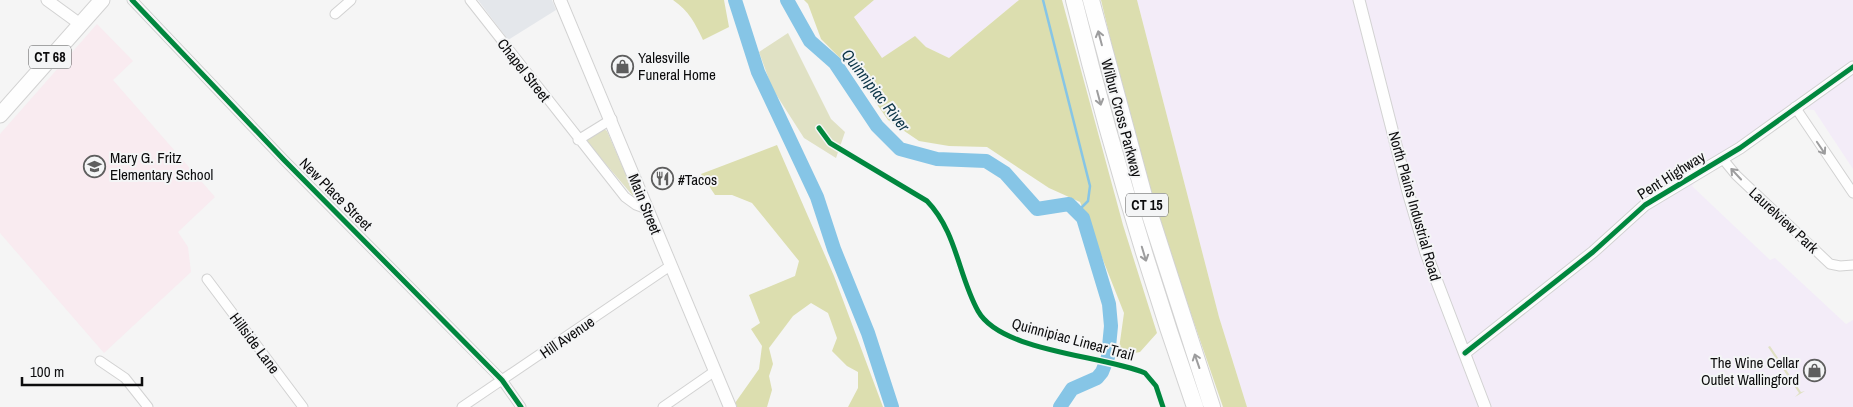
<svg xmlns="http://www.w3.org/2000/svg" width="1853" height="407" viewBox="0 0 1853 407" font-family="'Archivo Narrow',sans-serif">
  <rect width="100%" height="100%" fill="#f5f5f5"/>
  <path fill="#e4e7eb" d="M478 0H552L556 10 508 40Z"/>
  <path fill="#f3ecf8" d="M874 0H1019L949 58 926 47 882 59 854 17Z
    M1137 0H1853V169L1814 110 1802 109 1700 177 1692 186 1770 260 1775 258 1846 324 1853 320V407H1247L1219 317Z"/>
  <path fill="#f9ebf0" d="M97 24 133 61 113 80 215 197 178 232 188 247 191 272 104 353 0 233V134Z"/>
  <path fill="#e0e1c4" d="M788 33 831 119 845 132 836 158 804 138 772 88 759 52Z
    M604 129 607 131 634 193 633 196 587 142V139Z
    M1770 346 1801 392 1805 391 1795 397 1799 393 1768 347Z"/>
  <path fill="#dcdeaf" d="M673 0H724L729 27 703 40C695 23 689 11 673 0Z
    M804 0H874L854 17 882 58 915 36 926 47 949 58 1019 0H1062L1123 225 1157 333 1140 352 1118 356 1124 313 1080 202 1049 188 987 147 949 146 919 141 888 120 855 73 821 39 808 4Z
    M1101 0H1137L1219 317 1247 407H1223L1179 279 1133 134Z
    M777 145 834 276 883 407H848L858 388V372L847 366 832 351 837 338 828 313 811 303 793 316 769 348 773 364 769 376 772 390 767 407H737L735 403 759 369 762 346 751 329 760 323 749 295 795 276 799 261 752 203 732 195H715L701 174Z"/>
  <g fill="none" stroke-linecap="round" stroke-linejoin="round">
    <path stroke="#86c5e6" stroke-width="2.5" d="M1043 0 1090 186 1088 201 1077 212"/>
    <path stroke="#86c5e6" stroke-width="14" d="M735 0 758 72 817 197 834 249 868 333 892 407
      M787 0 810 41 835 63 877 126 900 149 937 159 986 161 1005 173 1037 209 1069 204 1083 218 1109 304 1111 326 1108 357 1102 372 1097 378 1072 389 1060 407"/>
    <defs>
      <path id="minor" d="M132 0 284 160 502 380 521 407
        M470 0 625 197 636 205 647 209
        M335 14 351 0
        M1795 107 1853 193
        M578 140 612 119
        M1722 158 1736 175 1830 264 1840 266 1853 265
        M207 279 303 407
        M100 361 125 378 148 407
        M462 407 670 266
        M663 407 715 371"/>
      <path id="tertiary" d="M47 0 80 24
        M1359 0 1408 192 1426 253 1485 407
        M1465 353 1593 252 1645 205 1740 148 1853 67"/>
      <path id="secondary" d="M560 0 730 407"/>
      <path id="primary" d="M0 115 102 0"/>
      <path id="motorway" d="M1074 0C1108 138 1148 273 1195 407
        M1091 0 1144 196 1212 407"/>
    </defs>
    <use href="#minor" stroke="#d2d2d2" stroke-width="11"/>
    <use href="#tertiary" stroke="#d2d2d2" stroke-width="13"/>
    <use href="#secondary" stroke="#d2d2d2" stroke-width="14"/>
    <use href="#primary" stroke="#d2d2d2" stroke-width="17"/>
    <use href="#motorway" stroke="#d2d2d2" stroke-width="18"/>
    <use href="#minor" stroke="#fefefe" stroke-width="9"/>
    <use href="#tertiary" stroke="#fefefe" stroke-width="11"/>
    <use href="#secondary" stroke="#fefefe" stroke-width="12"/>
    <use href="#primary" stroke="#fefefe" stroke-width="15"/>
    <use href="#motorway" stroke="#fefefe" stroke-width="16"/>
    <defs>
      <path id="cycleway" d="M132 0 284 160 502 380 521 407
        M819 128 830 143 927 201C957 232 958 275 978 311 1001 352 1102 355 1145 373L1156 386 1163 407
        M1465 353 1593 252 1645 205 1740 148 1853 67"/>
    </defs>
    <use href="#cycleway" stroke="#f4f5f6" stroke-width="8"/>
    <use href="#cycleway" stroke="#00873e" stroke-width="5"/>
  </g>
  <defs><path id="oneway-shaft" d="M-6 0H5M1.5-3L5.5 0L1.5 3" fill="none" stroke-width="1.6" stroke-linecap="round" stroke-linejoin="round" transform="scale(1.25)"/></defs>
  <g stroke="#9d9d9e">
    <use href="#oneway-shaft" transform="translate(1100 38) rotate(-105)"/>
    <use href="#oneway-shaft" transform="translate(1099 98) rotate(75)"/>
    <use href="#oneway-shaft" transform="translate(1821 148) rotate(56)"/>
    <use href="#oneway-shaft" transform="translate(1736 174) rotate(-133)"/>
    <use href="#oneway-shaft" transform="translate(1144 254) rotate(73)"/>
    <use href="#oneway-shaft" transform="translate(1197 361) rotate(-109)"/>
  </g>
  <defs>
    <symbol id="shop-ring" viewBox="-11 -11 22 22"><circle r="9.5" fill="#f4f5f6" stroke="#5e5e5e" stroke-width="1.5"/><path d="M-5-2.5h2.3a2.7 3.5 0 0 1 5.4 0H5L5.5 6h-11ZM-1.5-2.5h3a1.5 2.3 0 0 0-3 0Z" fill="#5e5e5e"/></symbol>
    <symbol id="school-ring" viewBox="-11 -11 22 22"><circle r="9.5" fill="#f4f5f6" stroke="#5e5e5e" stroke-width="1.5"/><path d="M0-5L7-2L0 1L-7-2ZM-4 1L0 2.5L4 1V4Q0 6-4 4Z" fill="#5e5e5e"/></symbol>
    <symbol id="restaurant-ring" viewBox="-11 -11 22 22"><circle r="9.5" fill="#f4f5f6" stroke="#5e5e5e" stroke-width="1.5"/><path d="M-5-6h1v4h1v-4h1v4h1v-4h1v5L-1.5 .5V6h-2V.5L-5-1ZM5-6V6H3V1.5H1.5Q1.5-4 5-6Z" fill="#5e5e5e"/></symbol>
  </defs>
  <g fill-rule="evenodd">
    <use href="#shop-ring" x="610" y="54" width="25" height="25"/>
    <use href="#school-ring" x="82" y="154" width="25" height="25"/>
    <use href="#restaurant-ring" x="650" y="166" width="25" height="25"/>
    <use href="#shop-ring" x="1802" y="358" width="25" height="25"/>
  </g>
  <g text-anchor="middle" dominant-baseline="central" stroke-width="4" stroke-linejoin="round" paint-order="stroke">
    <g fill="#f4f5f6" stroke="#525253" stroke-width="1">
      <rect x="29" y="45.5" width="42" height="23" rx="4"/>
      <rect x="1126" y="193.5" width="42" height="23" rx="4"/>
    </g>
    <g font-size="14" font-weight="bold" fill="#0c0c0d">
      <text x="50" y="57">CT 68</text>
      <text x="1147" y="205">CT 15</text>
    </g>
    <g font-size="15" fill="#0c0c0d" stroke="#f4f5f6" text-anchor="start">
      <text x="638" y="57">Yalesville<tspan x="638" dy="17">Funeral Home</tspan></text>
      <text x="110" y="157">Mary G. Fritz<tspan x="110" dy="17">Elementary School</tspan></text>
      <text x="678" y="179">#Tacos</text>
      <text x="1799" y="362" text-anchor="end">The Wine Cellar<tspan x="1799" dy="17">Outlet Wallingford</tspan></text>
    </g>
    <g font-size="15" fill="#0c0c0d" stroke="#f4f5f6">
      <text transform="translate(524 70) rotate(52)">Chapel Street</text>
      <text transform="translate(1122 118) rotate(75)">Wilbur Cross Parkway</text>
      <text transform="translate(1671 175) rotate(-32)">Pent Highway</text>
      <text transform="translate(336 194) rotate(45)">New Place Street</text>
      <text transform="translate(645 204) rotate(68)">Main Street</text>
      <text transform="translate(1415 206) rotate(74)">North Plains Industrial Road</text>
      <text transform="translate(1784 220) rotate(43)">Laurelview Park</text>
      <text transform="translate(567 337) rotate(-34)">Hill Avenue</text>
      <text transform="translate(1073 339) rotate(15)">Quinnipiac Linear Trail</text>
      <text transform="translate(255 343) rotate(53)">Hillside Lane</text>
    </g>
    <g font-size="16" font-style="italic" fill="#0b3447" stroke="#f4f5f6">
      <text transform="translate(876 90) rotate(52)">Quinnipiac River</text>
    </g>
  </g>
  <path d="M22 377v8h120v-8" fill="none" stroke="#0c0c0d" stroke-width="2.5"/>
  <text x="30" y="377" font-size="15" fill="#0c0c0d" stroke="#f4f5f6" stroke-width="4" paint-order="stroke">100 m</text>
</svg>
